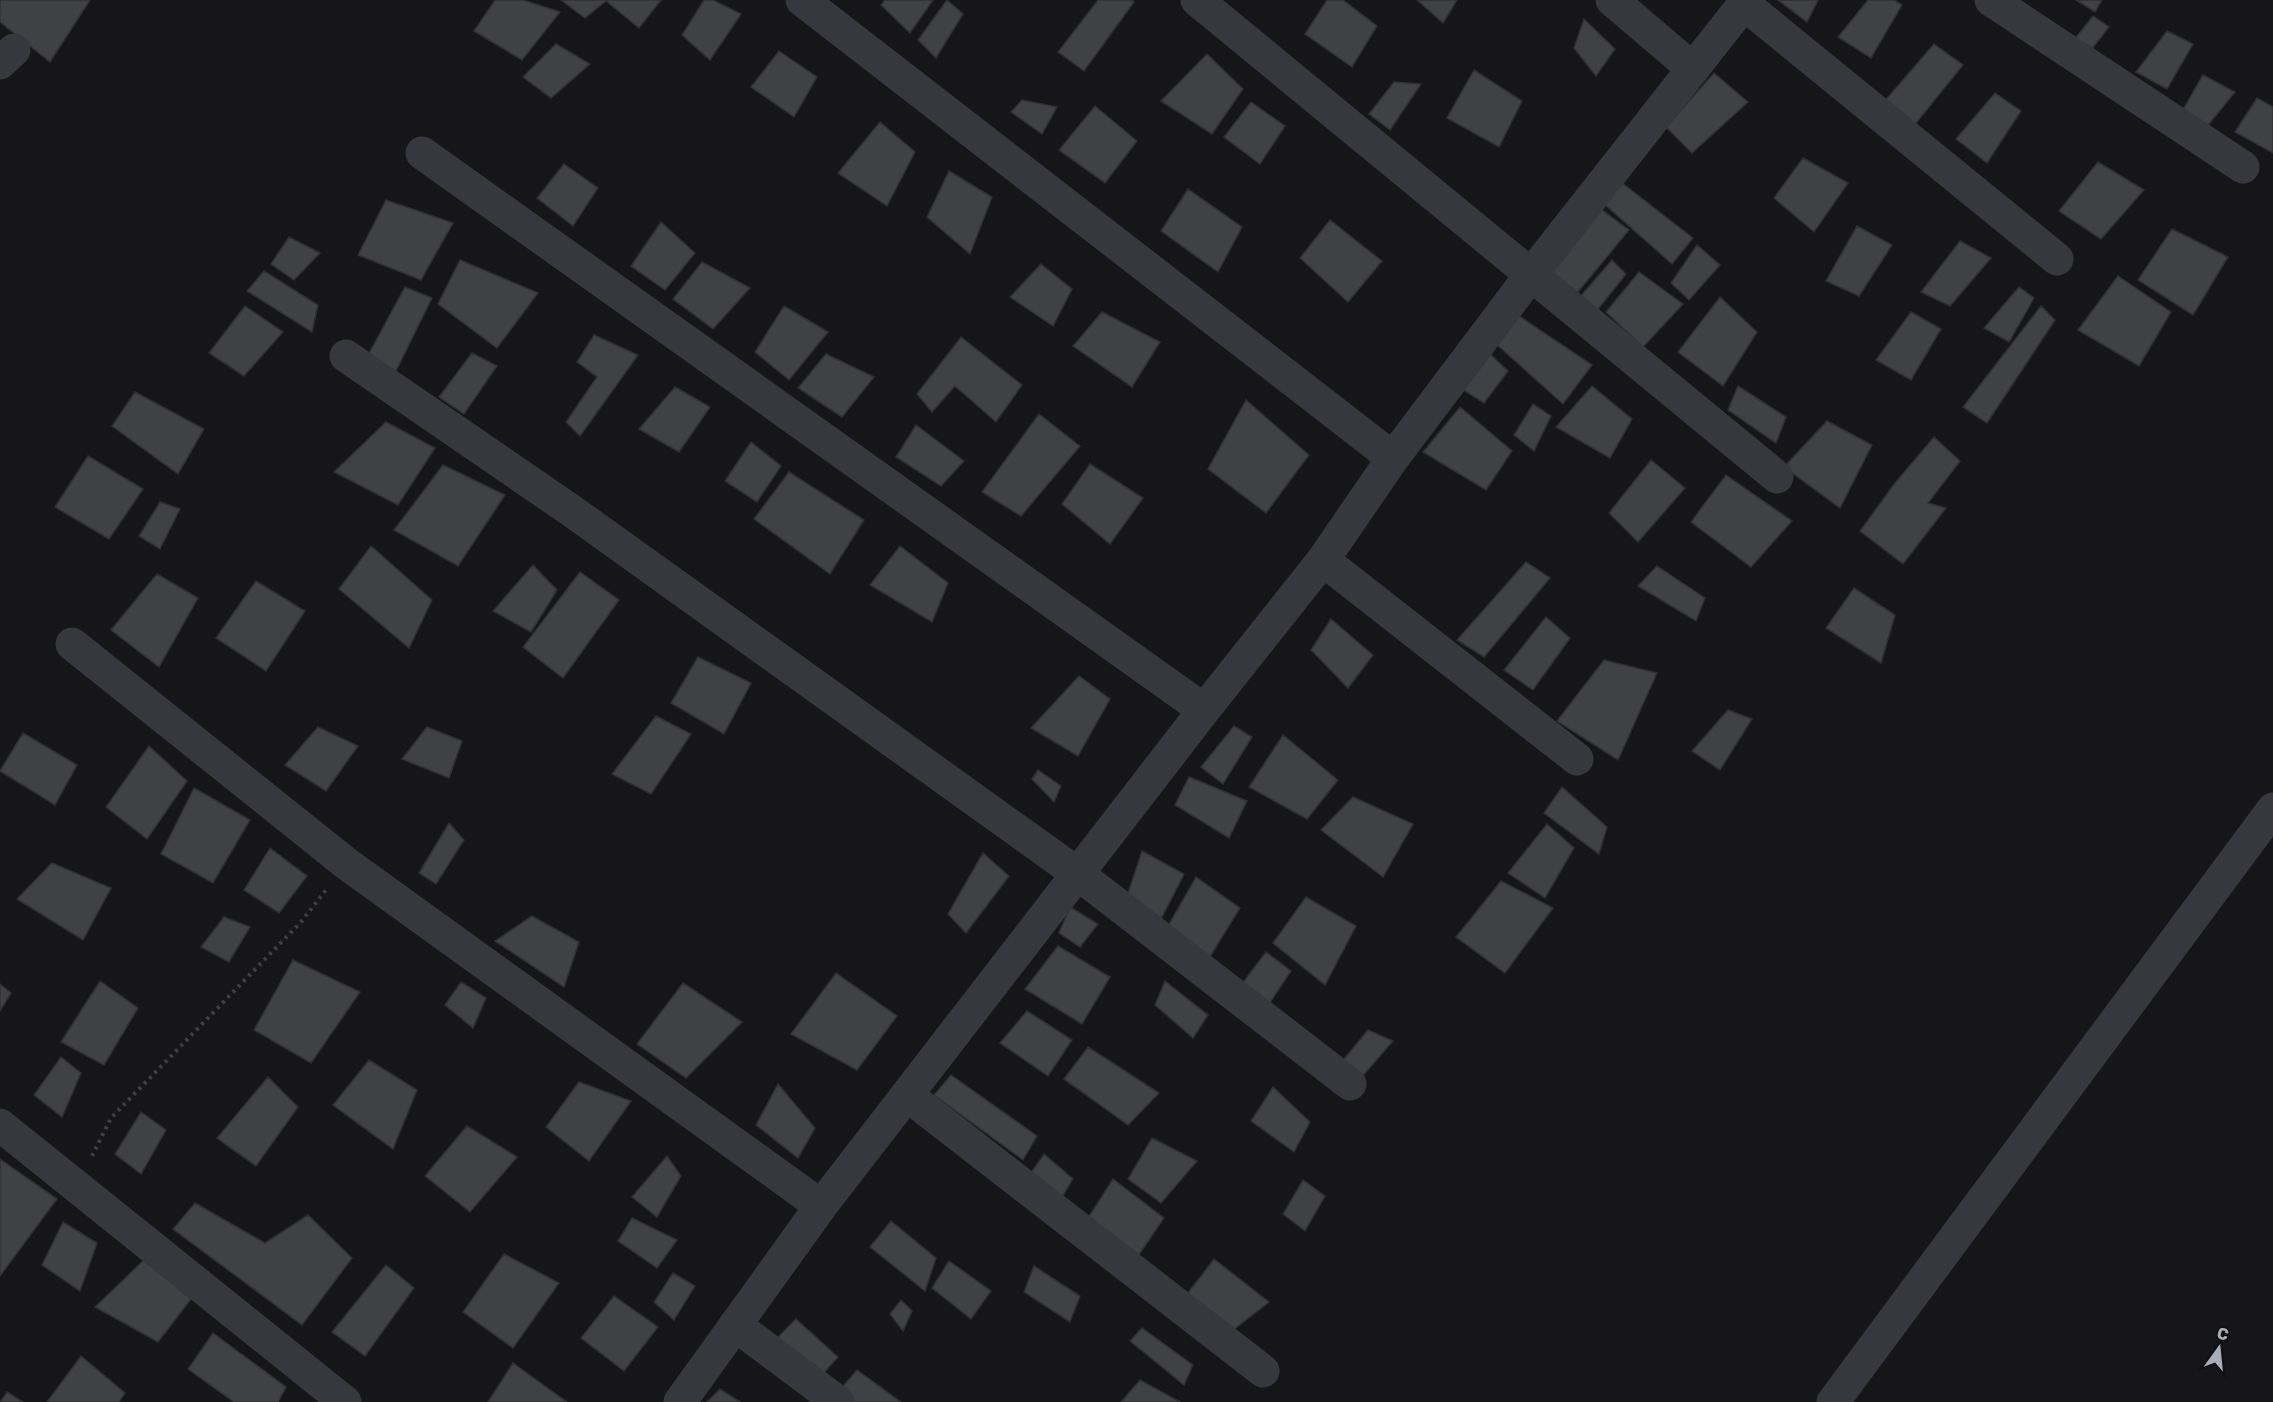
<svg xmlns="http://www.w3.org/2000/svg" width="2273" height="1402" viewBox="0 0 2273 1402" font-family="Rubik,sans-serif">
  <rect width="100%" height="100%" fill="#161618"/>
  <path fill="#404145" stroke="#303034" stroke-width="1.5" d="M0 0H90L50 62 0 22Z
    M495 0H523L560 12 522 60 474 31Z
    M561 0H661L639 28 606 1 585 18Z
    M704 0H713L741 14 710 60 682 35Z
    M885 0H933L910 33 881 5Z
    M947 0 963 14 936 58 918 40Z
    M1098 0H1132L1134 2 1084 71 1058 52Z
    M1327 0H1343L1377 26 1352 67 1305 34Z
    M1417 0H1457L1443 23Z
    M1778 0H1818L1807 22Z
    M1868 0H1894L1902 5 1871 58 1838 37Z
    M2076 0H2102L2095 12Z
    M2093 16 2109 27 2088 54 2070 45Z
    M1584 19 1615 49 1596 76 1574 48Z
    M2167 31 2193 44 2167 89 2136 72Z
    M556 44 590 64 551 98 523 77Z
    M1934 44 1963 65 1912 128 1883 103Z
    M779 51 817 77 794 117 751 87Z
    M1207 54 1243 89 1212 134 1161 101Z
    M1474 70 1522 101 1499 147 1447 118Z
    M1714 73 1748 102 1692 153 1666 127Z
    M2203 75 2235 92 2205 129 2180 115Z
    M1394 82 1421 84 1390 130 1369 114Z
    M1995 93 2021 111 1987 163 1956 139Z
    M2257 98 2273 107V153L2235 132Z
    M1022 100 1057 107 1042 134 1011 112Z
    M1251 102 1285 126 1260 164 1224 137Z
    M1095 106 1137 141 1105 183 1059 150Z
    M880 122 915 152 887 206 838 173Z
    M1803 158 1848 183 1814 232 1774 198Z
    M2098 162 2144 190 2101 239 2059 211Z
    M564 164 598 188 573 226 537 198Z
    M949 171 992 197 970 254 927 217Z
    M1617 179 1693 238 1672 264 1602 202Z
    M1188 189 1242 227 1218 272 1161 231Z
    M386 200 453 223 421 280 358 255Z
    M1598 207 1629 230 1573 298 1544 273Z
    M1330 220 1382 261 1348 302 1300 258Z
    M661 222 695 253 665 290 631 266Z
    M1857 226 1892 245 1859 296 1826 281Z
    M2172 229 2228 257 2193 315 2138 280Z
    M289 237 320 253 294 280 271 264Z
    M1960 241 1991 258 1950 306 1921 292Z
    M1697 245 1720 265 1689 300 1671 283Z
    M460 260 538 293 497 348 438 304Z
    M1612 260 1626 274 1595 313 1579 298Z
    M702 262 750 288 713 329 673 299Z
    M1041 264 1072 289 1053 326 1010 297Z
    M264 271 318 305 312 332 247 291Z
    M1639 272 1683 304 1643 347 1606 312Z
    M2118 276 2171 312 2139 366 2078 330Z
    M405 287 432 298 396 371 366 359Z
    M2019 287 2034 298 2009 342 1984 328Z
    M1720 297 1757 332 1723 386 1678 352Z
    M245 306 283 332 244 376 209 353Z
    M784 306 828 332 789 380 755 352Z
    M2041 306 2055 320 1987 423 1963 407Z
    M1102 312 1160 342 1132 387 1073 346Z
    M1911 312 1941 329 1911 380 1876 360Z
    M1516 314 1592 365 1563 404 1495 343Z
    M594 335 638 355 580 436 566 422 597 377 577 362Z
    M961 337 1022 385 996 422 955 386 932 412 917 394Z
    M1488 352 1508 371 1484 403 1462 389Z
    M472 353 497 366 464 414 439 397Z
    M826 354 874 377 842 417 798 388Z
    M1592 386 1632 419 1610 458 1556 427Z
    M1738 386 1786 417 1776 443 1728 410Z
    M675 387 710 407 679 452 639 429Z
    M135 392 204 429 178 474 112 426Z
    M1246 400 1309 455 1266 513 1208 469Z
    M1533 404 1551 416 1534 451 1514 435Z
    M1460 407 1512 451 1486 490 1423 452Z
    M1039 414 1080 446 1021 516 982 492Z
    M1827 421 1872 445 1840 508 1784 467Z
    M386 422 435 448 398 505 334 472Z
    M916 425 964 461 941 486 896 457Z
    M1934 437 1960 461 1928 503 1946 508 1903 564 1860 531 1895 483Z
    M751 442 781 466 757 502 725 481Z
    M88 456 143 489 109 539 55 507Z
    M1651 460 1685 488 1638 542 1609 513Z
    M1090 464 1143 498 1110 544 1062 504Z
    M443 465 505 495 458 566 394 530Z
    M789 472 864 520 830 574 754 519Z
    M1726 475 1792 521 1751 567 1691 522Z
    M160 502 180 509 160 549 139 536Z
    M371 546 432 600 409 648 339 589Z
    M900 546 948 583 932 622 870 585Z
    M1526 562 1550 578 1484 657 1457 640Z
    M533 565 557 590 531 632 493 611Z
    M1657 566 1705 598 1696 621 1638 586Z
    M580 572 619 600 563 678 523 647Z
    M157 574 198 598 159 667 111 630Z
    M256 581 305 611 266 671 216 638Z
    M1854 588 1895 615 1881 663 1826 628Z
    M1546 617 1570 638 1533 690 1504 670Z
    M1331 619 1373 655 1348 688 1311 650Z
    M698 657 751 683 724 734 671 703Z
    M1604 660 1657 673 1618 760 1557 721Z
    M1079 676 1110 699 1078 756 1031 728Z
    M1728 710 1752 719 1720 770 1692 751Z
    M656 716 691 734 651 794 612 774Z
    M1234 726 1252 737 1223 784 1201 767Z
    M318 727 358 746 326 791 285 765Z
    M427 727 462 741 449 778 402 759Z
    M23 733 77 765 55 805 0 771Z
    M1283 735 1338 780 1307 819 1249 787Z
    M149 746 187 781 147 839 106 807Z
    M1038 770 1061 786 1054 802 1032 779Z
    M1189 777 1247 801 1229 838 1175 805Z
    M1562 787 1607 827 1599 854 1544 813Z
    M194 788 250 820 213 883 161 854Z
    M1353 797 1413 824 1383 877 1321 830Z
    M449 823 464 840 436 884 419 873Z
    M1547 824 1574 848 1545 898 1508 873Z
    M270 848 307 876 279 913 244 890Z
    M1142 851 1184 874 1160 921 1127 896Z
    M983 853 1009 876 966 933 948 914Z
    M52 863 111 888 83 940 17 899Z
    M1196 877 1240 908 1208 960 1167 928Z
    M1501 881 1553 908 1505 973 1456 937Z
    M1306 897 1356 926 1325 985 1273 943Z
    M1070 907 1098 924 1080 947 1059 933Z
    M532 916 579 942 564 987 495 941Z
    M224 917 250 927 229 962 201 947Z
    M1058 946 1110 977 1082 1024 1025 989Z
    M1266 952 1291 971 1265 1010 1241 985Z
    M293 960 360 992 311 1063 254 1030Z
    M836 973 897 1016 857 1070 791 1034Z
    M100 981 138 1008 104 1065 61 1042Z
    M1165 981 1208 1015 1193 1038 1155 1005Z
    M461 982 486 998 473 1028 445 1005Z
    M683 983 742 1022 686 1078 637 1044Z
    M0 984 11 993 0 1011Z
    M1027 1011 1072 1040 1048 1076 1000 1043Z
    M1368 1030 1393 1041 1360 1079 1340 1064Z
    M1088 1047 1159 1093 1128 1125 1064 1079Z
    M61 1057 81 1073 62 1117 34 1095Z
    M369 1060 417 1090 393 1149 333 1105Z
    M951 1075 1037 1136 1023 1160 934 1095Z
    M268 1077 298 1107 256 1166 217 1138Z
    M579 1082 631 1101 589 1161 546 1127Z
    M778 1084 815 1128 798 1158 756 1125Z
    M1273 1087 1310 1122 1294 1152 1251 1121Z
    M141 1112 166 1130 141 1174 115 1154Z
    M467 1126 517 1157 470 1212 425 1176Z
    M1152 1138 1197 1161 1161 1203 1128 1179Z
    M1044 1154 1073 1179 1059 1202 1026 1180Z
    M667 1156 681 1176 657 1217 632 1197Z
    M0 1159 57 1199 0 1276Z
    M1113 1179 1164 1218 1134 1262 1084 1224Z
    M1303 1180 1325 1196 1305 1231 1283 1214Z
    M195 1203 265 1243 308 1215 352 1258 302 1325 173 1229Z
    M632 1218 677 1240 657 1268 618 1241Z
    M891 1221 936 1258 925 1291 870 1247Z
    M63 1222 97 1243 80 1291 42 1265Z
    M504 1254 559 1283 513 1348 463 1312Z
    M1214 1259 1269 1302 1228 1334 1185 1297Z
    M144 1260 191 1299 158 1342 95 1307Z
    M949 1261 991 1291 971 1319 932 1288Z
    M386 1265 414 1288 365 1356 332 1332Z
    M1034 1266 1080 1296 1070 1322 1024 1292Z
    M673 1273 695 1286 674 1320 654 1302Z
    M614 1296 658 1327 624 1371 581 1338Z
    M901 1300 912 1311 903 1331 890 1314Z
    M796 1319 838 1357 819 1378 772 1343Z
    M1142 1328 1193 1365 1184 1385 1130 1341Z
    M213 1333 286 1387 278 1402H234L188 1369Z
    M81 1356 125 1393 119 1402H47Z
    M513 1363 567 1402H488Z
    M857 1370 901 1402H853L839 1391Z
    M1140 1380 1180 1402H1121Z
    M720 1389 740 1402H707Z
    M7 1392 23 1402H0Z"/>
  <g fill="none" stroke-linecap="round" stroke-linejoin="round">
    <path stroke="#3d3f44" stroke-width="4" stroke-dasharray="3 4.5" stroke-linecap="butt" d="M92 1156 111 1118 300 923 326 890"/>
    <path stroke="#37383d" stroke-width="33" d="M802 0 1393 458
      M1197 0 1777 477
      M1612 0 1693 69
      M1991 0 2243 167
      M1744 4 2057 259
      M0 63 14 50
      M422 153 1204 710
      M346 356 569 509 1078 874 1350 1084
      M1323 560 1577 759
      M72 644 347 864 821 1206
      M907 1095 1263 1371
      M0 1125 345 1402
      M735 1325 838 1402
      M680 1402 821 1206 1204 710 1323 560 1393 458 1530 276 1747 0
      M1833 1402 2273 809"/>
  </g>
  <g transform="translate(2219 1348) rotate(15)" stroke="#111113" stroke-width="4.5" paint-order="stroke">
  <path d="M0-4.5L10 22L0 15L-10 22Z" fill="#a8adb8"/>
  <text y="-9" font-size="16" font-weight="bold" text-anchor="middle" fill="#a8adb8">С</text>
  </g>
</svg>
